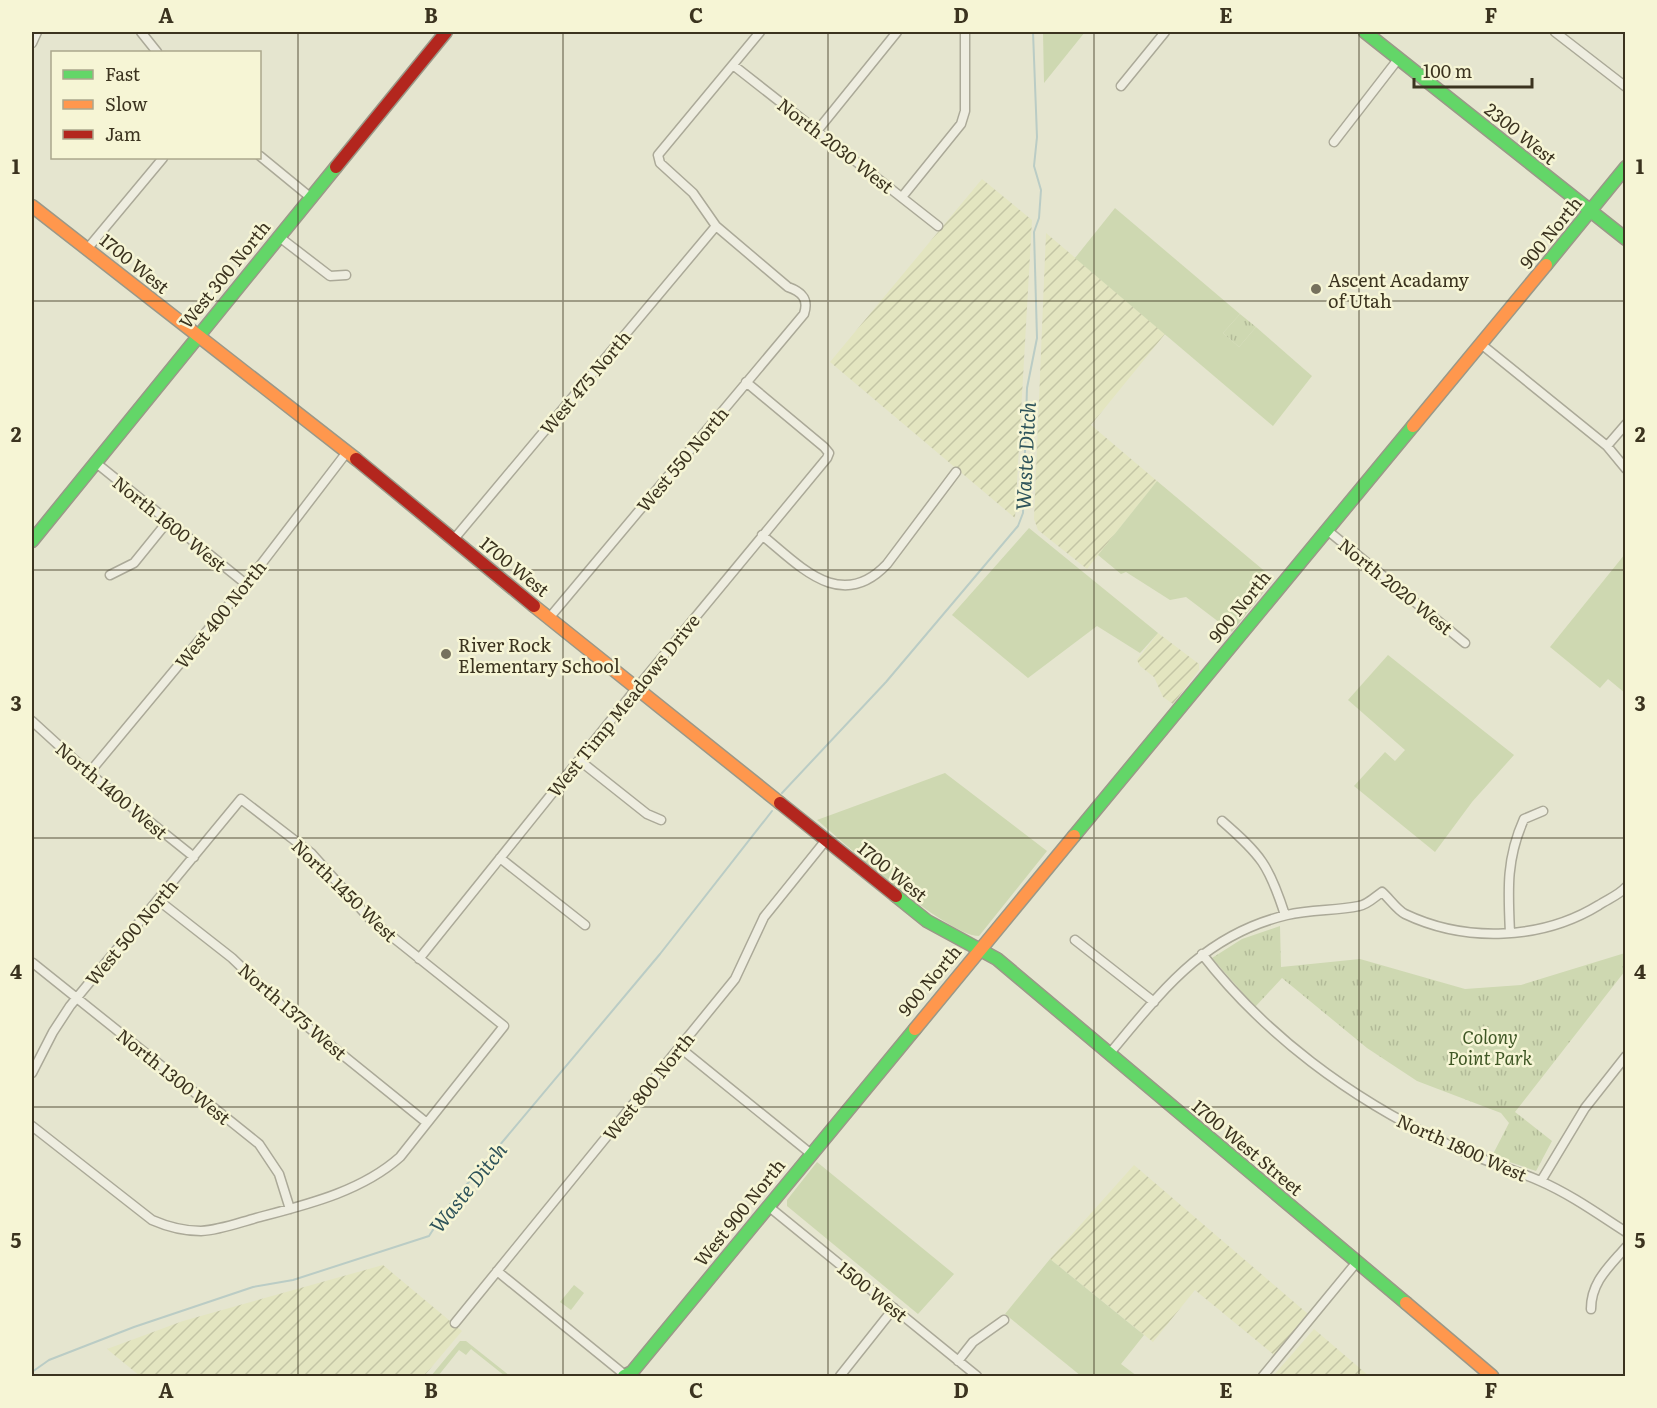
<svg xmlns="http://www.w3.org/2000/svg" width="1657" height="1408" viewBox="0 0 1657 1408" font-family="Literata,serif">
  <defs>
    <pattern id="farmland-furrows" width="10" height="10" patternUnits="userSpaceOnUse" patternTransform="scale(1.5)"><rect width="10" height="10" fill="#e3e5c0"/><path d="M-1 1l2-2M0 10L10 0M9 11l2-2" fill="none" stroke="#c4c5a5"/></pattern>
    <pattern id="park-tufts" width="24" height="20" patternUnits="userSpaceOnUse" patternTransform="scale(1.5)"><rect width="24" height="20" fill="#ced8b1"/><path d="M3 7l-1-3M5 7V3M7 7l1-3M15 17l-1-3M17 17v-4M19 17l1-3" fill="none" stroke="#b2ba98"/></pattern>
  </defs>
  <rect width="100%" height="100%" fill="#e5e5cf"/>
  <path fill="url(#farmland-furrows)" d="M982 179 1032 220 1015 518 830 362Z
    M1046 233 1165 334 1091 425 1157 481 1087 569 1038 530 1034 519Z
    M1158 633 1199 664V670L1173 704 1163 697 1154 677 1140 666 1137 660Z
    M1134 1165 1308 1314 1274 1355 1195 1290 1153 1342 1050 1259Z
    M383 1265 462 1331 424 1376H140L107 1349 183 1321Z
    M1314 1329 1369 1376H1273Z"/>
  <path fill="#ced8b1" d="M1043 32H1085L1044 83Z
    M1115 208 1240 314 1223 333 1239 347 1256 327 1312 376 1273 426 1075 258Z
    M1157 481 1274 579 1232 632 1186 597 1170 600 1126 572 1121 574 1098 555Z
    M1029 528 1158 633 1140 653 1097 626 1028 678 952 615Z
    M1625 554V693L1608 679 1600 688 1550 647Z
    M1388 655 1514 755 1472 802 1435 852 1354 786 1385 752 1395 761 1405 750 1348 700Z
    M945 773 1047 851 979 936C947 936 844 843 817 820Z
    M817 1162 954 1274 918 1314 787 1206V1200Z
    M1050 1259 1144 1335 1121 1364 1137 1376H1081L1005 1314Z
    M574 1285 584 1293 571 1310 560 1302Z
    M460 1341H466L510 1376H505L471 1349 466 1355 459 1350 438 1376H431Z"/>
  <path fill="url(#park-tufts)" d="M1240 314 1256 327 1239 347 1223 333Z
    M1280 926 1281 967 1360 959 1465 989 1521 985 1625 953V971L1515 1112 1552 1141 1536 1171 1492 1156 1509 1123 1501 1113 1417 1081 1367 1048 1282 978 1255 1007 1212 958 1242 939Z"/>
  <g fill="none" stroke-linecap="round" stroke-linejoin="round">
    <path stroke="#baccc5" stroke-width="2" d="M782 793 886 682 1018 526 1023 513 1027 388 1037 338 1034 232 1039 218 1041 190 1034 166 1037 137 1033 32
      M32 1372 49 1360 134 1327 253 1287 293 1280 429 1236 447 1208 660 954 772 811"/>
    <defs>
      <path id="street" d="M141 32 157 52
        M1555 32 1626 87
        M32 43 37 32
        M733 65 938 226
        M1121 86 1165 32
        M817 131 897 32
        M1334 142 1399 58
        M260 156 310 197
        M902 197 961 124 965 111V32
        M278 236 330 276 346 275
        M88 248 163 158
        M1481 344 1607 446 1626 469
        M1607 446 1626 424
        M95 462 246 584
        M1327 530 1465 643
        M762 535C800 566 841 613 887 564L956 472
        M454 539 716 226
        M110 575 134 563 168 521
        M550 617 804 314C809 299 802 292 788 287L716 226 693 193 660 163 658 155 760 32
        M32 721 89 773 194 857
        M579 760 647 814 661 820
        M89 773 246 584 347 452
        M1222 821C1261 855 1269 865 1285 915
        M500 858 585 925
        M158 900 232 958 282 1006 427 1123
        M1510 933C1508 890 1506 859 1524 819L1543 811
        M1075 940 1154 1002
        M1202 954C1265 1035 1350 1098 1443 1142 1474 1158 1508 1167 1540 1181 1570 1194 1598 1214 1626 1232
        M419 959 636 689 827 458 829 453 824 447 746 382
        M33 963 259 1144 279 1174 290 1209
        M679 1047 810 1153
        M1110 1053C1162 991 1203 935 1287 915 1311 909 1336 911 1359 906 1367 905 1376 896 1382 892 1389 898 1397 910 1405 914 1466 943 1542 940 1599 905 1608 899 1619 895 1626 887
        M32 1073 53 1032 70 1006 241 799 311 853 370 919 504 1026 400 1157C361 1192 305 1205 256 1218 238 1223 220 1230 201 1231 184 1231 168 1227 152 1220L32 1126
        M1541 1181 1585 1108 1626 1056
        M768 1206 977 1376
        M497 1271 625 1375
        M1591 1309C1591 1282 1609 1267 1626 1247
        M455 1323 735 979 764 917 826 840
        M958 1361 973 1342 1004 1320
        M840 1376 894 1308
        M1263 1376 1356 1263"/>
      <path id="fast" d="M1365 32 1626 239
        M1546 265 1626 167
        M32 541 336 167
        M1074 836 1413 426
        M896 896 927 921 997 959 1406 1303
        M624 1376 632 1372 915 1029"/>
      <path id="slow" d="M32 206 356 459
        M1413 426 1546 265
        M534 606 780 803
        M915 1029 1074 836
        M1406 1303 1492 1376"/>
      <path id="jam" d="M336 167 446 32
        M356 459 534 606
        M780 803 896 896"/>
    </defs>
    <use href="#street" stroke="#aba998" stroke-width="11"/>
    <use href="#fast" stroke="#9a9888" stroke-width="15"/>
    <use href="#slow" stroke="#9a9888" stroke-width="15"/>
    <use href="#jam" stroke="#9a9888" stroke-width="15"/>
    <use href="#street" stroke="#eeede0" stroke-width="8"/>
    <use href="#fast" stroke="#63d668" stroke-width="12"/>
    <use href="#slow" stroke="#ff974d" stroke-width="12"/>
    <use href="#jam" stroke="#b3261e" stroke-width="12"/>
  </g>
  <path fill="none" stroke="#3b331f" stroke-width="1.5" stroke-opacity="0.55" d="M298 32V1376M563 32V1376M828 32V1376M1094 32V1376M1359 32V1376M32 301H1626M32 570H1626M32 838H1626M32 1107H1626"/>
  <g fill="#76715d" stroke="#f6f5d5" stroke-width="2">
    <circle cx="1316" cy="289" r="6"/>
    <circle cx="446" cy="654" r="6"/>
  </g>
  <g text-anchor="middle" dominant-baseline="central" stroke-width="5" stroke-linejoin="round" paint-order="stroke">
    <g font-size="18" fill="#3b331f" stroke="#f6f5d5">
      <text transform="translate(1521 133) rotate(39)">2300 West</text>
      <text transform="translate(836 145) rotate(38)">North 2030 West</text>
      <text transform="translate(1550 232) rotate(-51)">900 North</text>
      <text transform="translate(135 263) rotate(39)">1700 West</text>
      <text transform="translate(224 274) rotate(-51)">West 300 North</text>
      <text transform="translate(585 382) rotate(-50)">West 475 North</text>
      <text transform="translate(682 459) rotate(-50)">West 550 North</text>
      <text transform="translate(170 523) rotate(39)">North 1600 West</text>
      <text transform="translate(515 566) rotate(39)">1700 West</text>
      <text transform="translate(1396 586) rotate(39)">North 2020 West</text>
      <text transform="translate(1239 606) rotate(-51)">900 North</text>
      <text transform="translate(220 614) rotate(-51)">West 400 North</text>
      <text transform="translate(623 705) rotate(-51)">West Timp Meadows Drive</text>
      <text transform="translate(112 790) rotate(40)">North 1400 West</text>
      <text transform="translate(893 871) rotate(39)">1700 West</text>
      <text transform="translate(345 890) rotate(44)">North 1450 West</text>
      <text transform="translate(131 932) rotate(-50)">West 500 North</text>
      <text transform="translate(929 980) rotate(-50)">900 North</text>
      <text transform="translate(293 1011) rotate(41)">North 1375 West</text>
      <text transform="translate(174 1076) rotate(39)">North 1300 West</text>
      <text transform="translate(648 1086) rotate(-51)">West 800 North</text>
      <text transform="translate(1248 1147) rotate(40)">1700 West Street</text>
      <text transform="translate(1462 1147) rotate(24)">North 1800 West</text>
      <text transform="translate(739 1212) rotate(-51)">West 900 North</text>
      <text transform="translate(873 1291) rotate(39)">1500 West</text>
    </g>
    <g font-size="18" fill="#3b331f" stroke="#f6f5d5" text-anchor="start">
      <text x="1328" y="279">Ascent Acadamy<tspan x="1328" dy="21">of Utah</tspan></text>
      <text x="458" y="644">River Rock<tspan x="458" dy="21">Elementary School</tspan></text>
    </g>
    <g font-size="18" font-style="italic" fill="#3f5725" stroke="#f6f5d5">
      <text x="1490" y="1036">Colony<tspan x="1490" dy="21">Point Park</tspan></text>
    </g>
    <g font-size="20" font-style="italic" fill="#2e535a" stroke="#f6f5d5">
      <text transform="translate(1024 456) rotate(-87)">Waste Ditch</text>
      <text transform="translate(467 1187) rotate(-51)">Waste Ditch</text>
    </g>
  </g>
  <rect width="1657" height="1408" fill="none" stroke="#f6f5d5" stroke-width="66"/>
  <rect x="51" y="51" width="210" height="108" fill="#f6f5d5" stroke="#aba78c" stroke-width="1.5"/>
  <rect x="63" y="70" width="30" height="9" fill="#63d668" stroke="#aba78c" stroke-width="1.5"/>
  <text x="105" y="81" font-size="18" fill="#3b331f">Fast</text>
  <rect x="63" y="100" width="30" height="9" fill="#ff974d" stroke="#aba78c" stroke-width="1.5"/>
  <text x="105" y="111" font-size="18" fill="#3b331f">Slow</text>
  <rect x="63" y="130" width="30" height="9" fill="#b3261e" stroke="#aba78c" stroke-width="1.5"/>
  <text x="105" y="141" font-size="18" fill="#3b331f">Jam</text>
  <path d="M1414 78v9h118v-9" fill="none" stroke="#3b331f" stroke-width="3"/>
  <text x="1423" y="78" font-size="18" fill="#3b331f" stroke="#f6f5d5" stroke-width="4.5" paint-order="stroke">100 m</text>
  <rect x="33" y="33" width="1591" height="1342" fill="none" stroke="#3b331f" stroke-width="2"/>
  <g font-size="20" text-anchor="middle" font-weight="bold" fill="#3b331f">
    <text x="166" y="23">A</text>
    <text x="431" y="23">B</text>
    <text x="696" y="23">C</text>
    <text x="961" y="23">D</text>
    <text x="1226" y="23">E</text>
    <text x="1491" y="23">F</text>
    <text x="16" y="174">1</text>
    <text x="1640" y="174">1</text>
    <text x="16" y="442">2</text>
    <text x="1640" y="442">2</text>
    <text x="16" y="711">3</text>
    <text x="1640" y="711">3</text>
    <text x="16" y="979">4</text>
    <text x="1640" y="979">4</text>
    <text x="16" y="1248">5</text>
    <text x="1640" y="1248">5</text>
    <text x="166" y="1398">A</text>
    <text x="431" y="1398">B</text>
    <text x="696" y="1398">C</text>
    <text x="961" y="1398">D</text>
    <text x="1226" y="1398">E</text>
    <text x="1491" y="1398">F</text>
  </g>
</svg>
